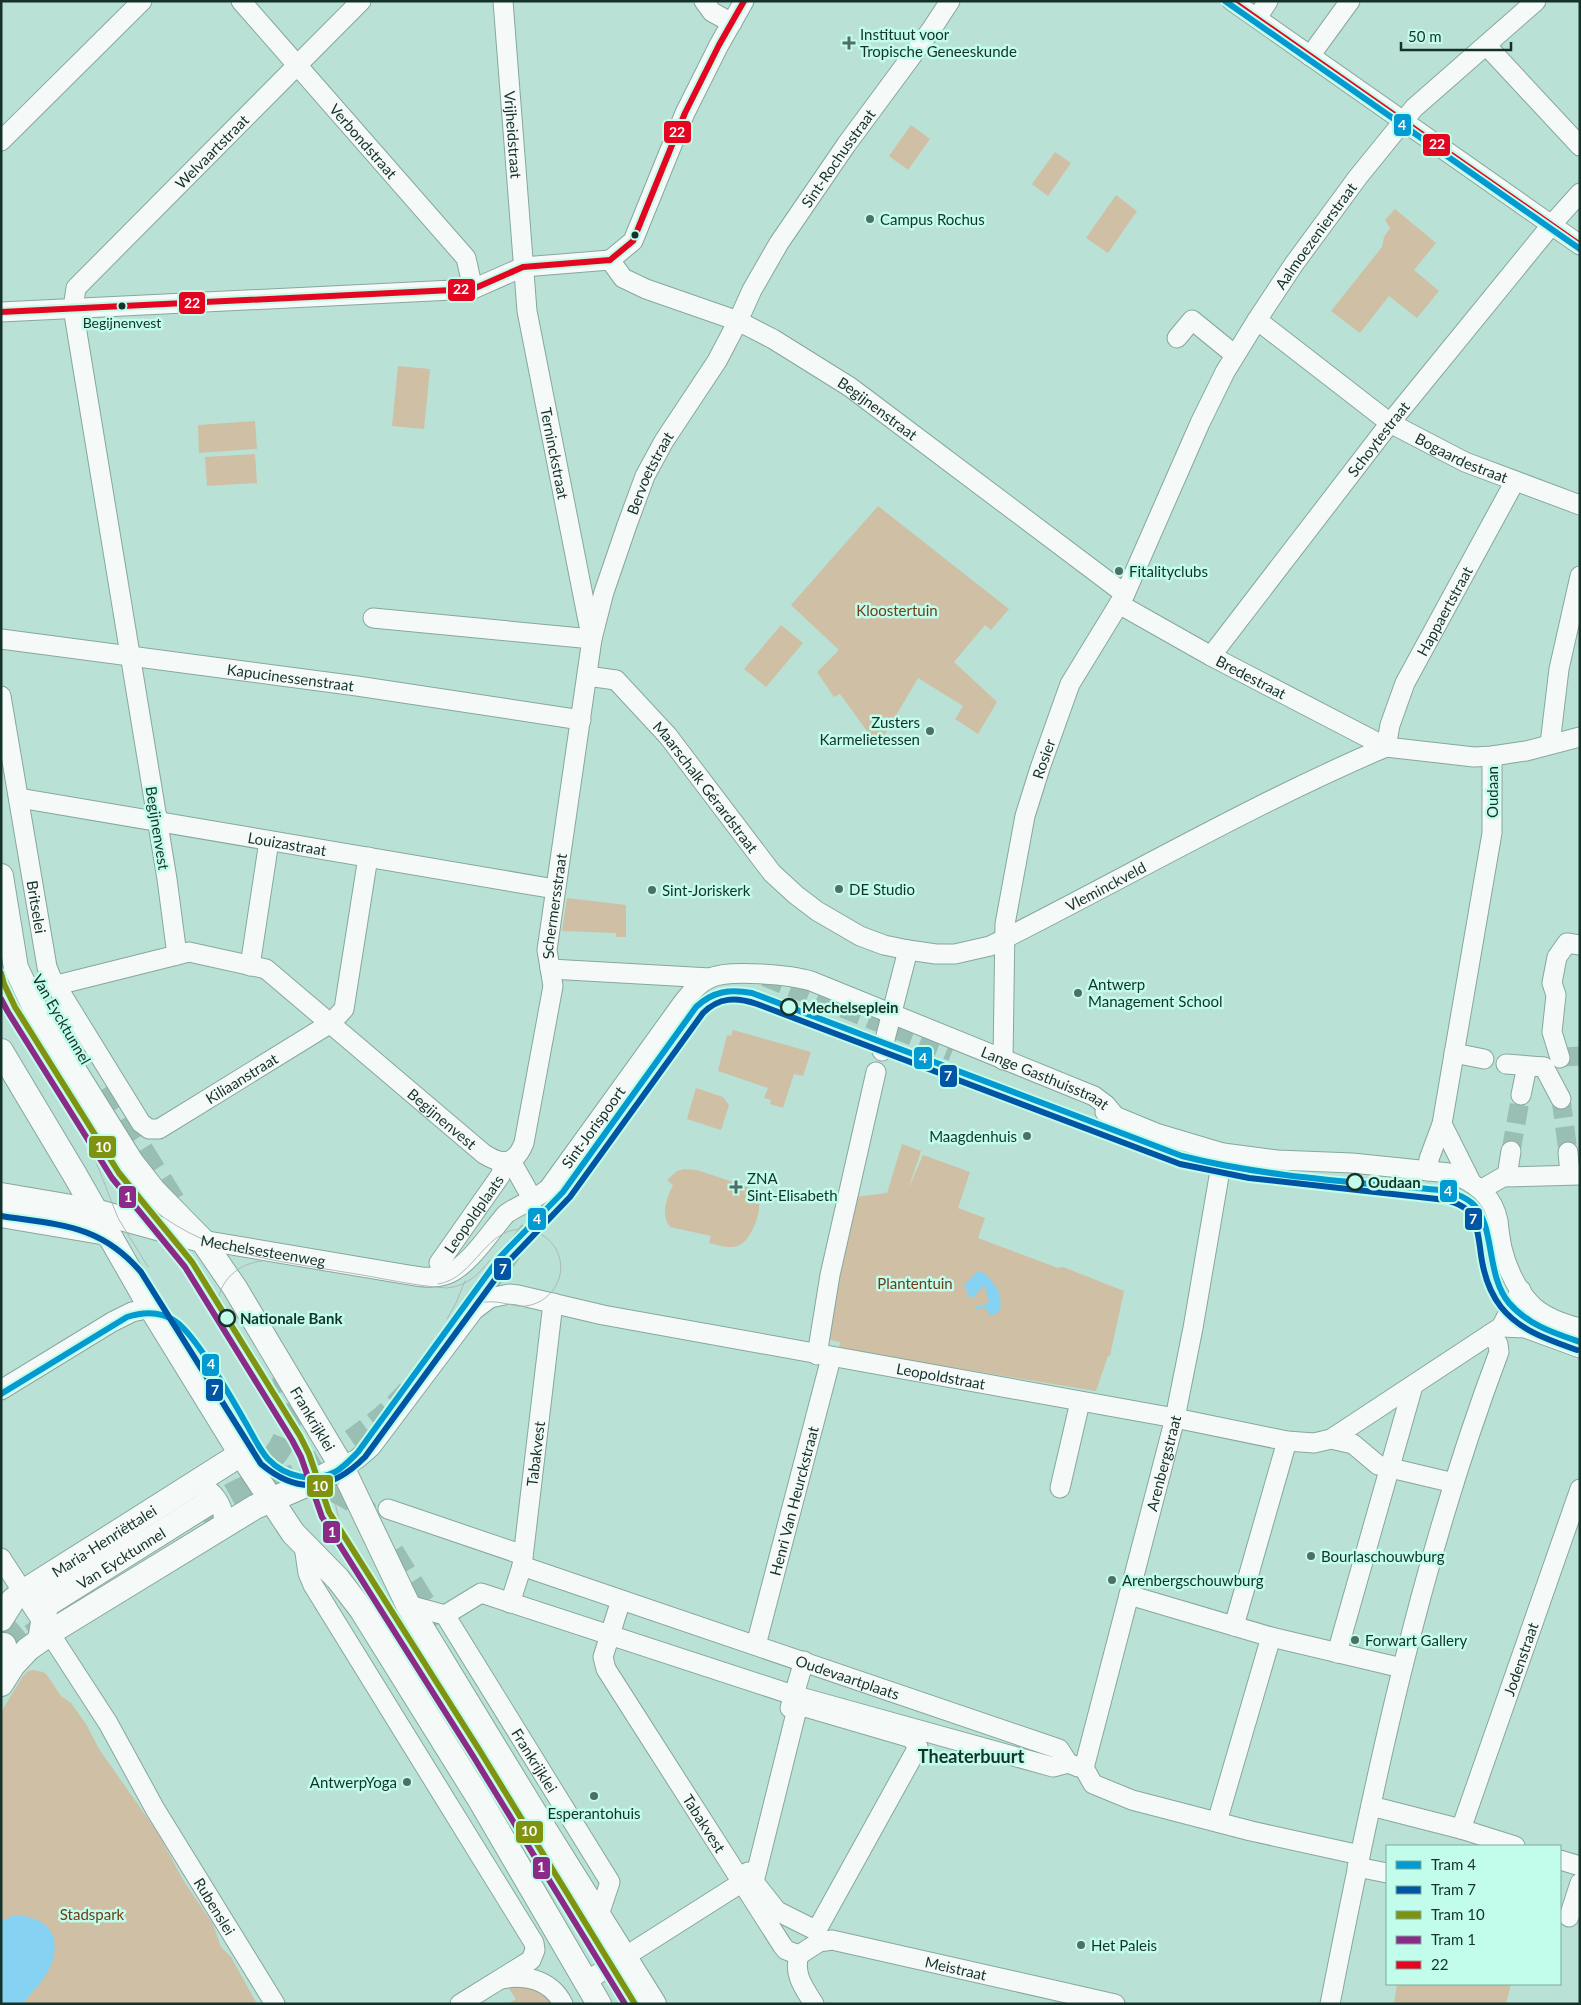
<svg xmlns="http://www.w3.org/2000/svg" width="1581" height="2005" viewBox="0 0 1581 2005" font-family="Lato,sans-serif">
  <rect width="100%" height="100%" fill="#bae1d6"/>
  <path fill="#cfbfa4" d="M911 125 930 139 908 170 889 156Z
    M1055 152 1071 163 1048 196 1032 184Z
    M1116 195 1137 211 1108 253 1086 238Z
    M1395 209 1436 243 1414 270 1439 291 1417 318 1389 296 1360 333 1331 311 1382 247 1384 237 1390 228 1385 220Z
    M398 366 430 369 424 429 392 426Z
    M255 421 257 449 199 453 198 425Z
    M255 454 257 483 207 486 205 457Z
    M878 506 1009 609 991 630 985 625 954 662 997 702 978 734 955 719 963 706 918 678 878 746 840 694 834 697 817 672 839 650 791 605Z
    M781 625 803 643 766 687 744 669Z
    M567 898 626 905V937H616V933L562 931Z
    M733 1030 811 1052 803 1076 794 1074 783 1108 770 1104 771 1100 764 1098 768 1088 718 1071 727 1035 731 1036Z
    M696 1088 723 1097 729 1105 721 1130 687 1119Z
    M902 1144 921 1151 908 1190 923 1155 970 1172 958 1208 985 1218 978 1238 1058 1268 1063 1267 1124 1291 1110 1356H1108L1096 1391 839 1349 840 1342 826 1339 854 1197 887 1193Z
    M684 1169 697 1170 751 1188C754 1192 758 1196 759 1202 761 1214 750 1243 737 1246 728 1249 718 1245 709 1243L711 1236 670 1227C660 1215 667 1197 673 1185L667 1180 677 1171Z
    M33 1670 43 1672 47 1675 61 1696 71 1703 86 1724 99 1749 158 1833 183 1880 213 1924 221 1947 231 1957 257 2004H1V1712L23 1676 28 1671Z
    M530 1984 555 2004H508L516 1999 507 1986Z
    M1397 1984H1511L1506 2004H1394Z"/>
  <path fill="#85d2f2" d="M977 1272C983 1272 984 1273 988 1277 999 1290 1002 1293 1000 1311L991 1316 985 1308 975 1309V1307L984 1305 989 1301 984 1285 973 1298 968 1296V1290L965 1288 964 1285Z
    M15 1915C41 1917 61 1929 53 1959 49 1975 33 1992 22 2004H1V1921Z"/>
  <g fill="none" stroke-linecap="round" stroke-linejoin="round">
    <path stroke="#99beb4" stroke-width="19" stroke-dasharray="19 9" stroke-linecap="butt" d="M765 977 952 1052
      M1564 1057 1580 1056
      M1561 1099 1568 1152
      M1511 1151 1521 1095
      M467 1312 560 1190 635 1085
      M254 1496C307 1465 367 1436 408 1389
      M7 1650 51 1619"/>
    <path stroke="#99beb4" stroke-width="24" stroke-dasharray="24 12" stroke-linecap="butt" d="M103 1089 174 1202
      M243 1480C254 1473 265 1466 274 1456 293 1434 294 1400 283 1374
      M199 1514C243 1487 281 1462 332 1489 345 1495 358 1502 367 1513
      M392 1552 437 1625
      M4 1645C19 1627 37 1616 57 1603"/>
    <defs>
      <g id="minor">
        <path id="s1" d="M241 1 466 258 473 289"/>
        <path id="s2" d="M503 1 527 311 591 636"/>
        <path d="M704 1 712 12 732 23"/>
        <path d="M1232 1 1580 245"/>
        <path d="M1257 18 1268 1"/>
        <path d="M1486 45 1580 146"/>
        <path d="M1310 56 1350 1"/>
        <path d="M1 141 142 1"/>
        <path id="s3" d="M610 260 623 278 646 289 738 321 773 339 850 387 1125 594"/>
        <path d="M610 260 633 241 685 113 719 45 744 1"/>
        <path d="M1 312 473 289 523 267 610 260"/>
        <path id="s4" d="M1257 320 1390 423 1465 462 1580 505"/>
        <path d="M1177 338 1192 320 1235 355"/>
        <path id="s5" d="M1119 604 1211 656 1386 747 1474 757 1492 756 1526 751 1580 737"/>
        <path d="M373 618 592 639"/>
        <path id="s6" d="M1 639 357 686 581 720"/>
        <path id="s7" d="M1211 656 1390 423 1553 223 1580 193"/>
        <path id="s8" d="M587 676 616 680 668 736 772 873 796 895 817 911 860 936 884 945 908 950 936 954H955L990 946C1122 880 1250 805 1386 747"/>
        <path id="s9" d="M1 696 47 967 51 977 141 1123 149 1129H159L331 1023 344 1009 368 857"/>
        <path d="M1550 744 1559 669 1580 576"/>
        <path id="s10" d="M1386 747 1390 725 1405 683 1515 481"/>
        <path id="s11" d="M19 798 555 889"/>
        <path id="s12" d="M177 955 167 879 73 308 76 288 361 1"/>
        <path d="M250 966 269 841"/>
        <path d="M550 969 710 978"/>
        <path id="s13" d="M57 985 189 952 266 969 484 1154C503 1166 515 1165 524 1143L553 986 547 950 592 639 604 592 627 525 645 476 664 441 717 361 738 321 752 290 779 243 846 145 931 30 950 1"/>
        <path d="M882 1051 908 950"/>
        <path d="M1454 1053 1484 1059"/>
        <path d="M1560 1058 1552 1032 1556 995 1552 983 1557 957 1567 943 1580 945"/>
        <path id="s14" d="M1003 1060 1005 924 1025 816 1040 768 1070 684 1125 594 1200 423 1225 372 1257 320 1294 264 1358 177 1414 108 1536 1"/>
        <path d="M1506 1064 1544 1067"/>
        <path d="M1544 1067 1561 1099"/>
        <path d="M1521 1095 1527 1066"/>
        <path d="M1105 1112 1156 1133 1223 1153 1277 1160 1352 1163 1449 1173C1474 1181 1493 1195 1498 1221 1499 1230 1500 1239 1502 1248 1507 1269 1518 1293 1535 1308 1547 1318 1564 1324 1580 1328"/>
        <path d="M1442 1124 1471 1182"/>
        <path d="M1568 1152 1570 1174"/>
        <path d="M511 1161 533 1200"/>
        <path d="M1428 1171 1429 1159 1442 1124 1492 833V756"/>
        <path d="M1507 1176 1511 1151"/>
        <path d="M1482 1189 1503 1177 1580 1175"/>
        <path id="s15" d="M202 1240 409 1275C421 1277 433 1279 445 1275 468 1268 490 1232 506 1214 520 1204 536 1200 549 1188L684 1001C691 992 699 983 710 978 729 969 791 975 811 981L1094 1096 1106 1105 1116 1117"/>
        <path id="s16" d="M439 1263 500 1176 505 1162"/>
        <path d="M1501 1327 1525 1328 1580 1348"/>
        <path d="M817 1355 830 1275 876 1072"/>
        <path d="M1 1390 112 1322 132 1312 151 1308"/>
        <path d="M1331 1439 1353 1444 1378 1465 1454 1483"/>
        <path id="s17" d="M342 1467 357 1459 371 1447 474 1310 490 1298 509 1294 518 1295 603 1315 1175 1418 1287 1441 1314 1443 1331 1439 1501 1327 1521 1290"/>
        <path d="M196 1482C213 1490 226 1506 223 1525"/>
        <path d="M1060 1488 1080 1402"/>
        <path d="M388 1509 523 1555"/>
        <path d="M304 1546 308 1573 313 1585 534 1943 535 1950 531 1960 460 2004"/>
        <path id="s18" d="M1 1558 108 1723 155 1809 275 2004"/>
        <path id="s19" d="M522 1566 1059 1749 1068 1763 1078 1767"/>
        <path d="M1129 1595 1271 1637 1402 1668"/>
        <path id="s20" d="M621 1600 603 1657 606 1669 782 1945 786 1950 799 1955"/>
        <path id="s21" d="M510 1603 522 1566 553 1303"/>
        <path id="s22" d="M408 1605 445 1615 610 1882 599 1915"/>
        <path d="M445 1615 481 1593 793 1695 1053 1767 1068 1763"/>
        <path d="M1234 1626 1287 1441"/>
        <path id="s23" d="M756 1645 831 1358"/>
        <path d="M1337 1653 1413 1386"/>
        <path d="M798 1705 911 1738 918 1747 819 1926 811 1928 777 1911 754 1882Z"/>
        <path d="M790 1708 804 1661"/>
        <path id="s24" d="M1084 1768 1175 1418 1193 1328 1223 1153"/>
        <path d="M1084 1768 1093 1784 1132 1800 1251 1831 1360 1855"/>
        <path d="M1371 1806 1461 1829 1515 1846"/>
        <path d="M1217 1822 1271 1637"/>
        <path id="s25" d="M1461 1829 1580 1489"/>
        <path d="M1560 1860 1580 1866"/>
        <path d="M1357 1867 1387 1873"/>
        <path d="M1569 1917 1580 1883"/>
        <path id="s26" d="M799 1955 819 1942 832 1940 1115 2004"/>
        <path d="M799 1955C793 1974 804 1988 814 2004"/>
        <path d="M502 1979C526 1974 551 1980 563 2004"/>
        <path d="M585 1982 741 1883 748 1872"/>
        <path d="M1330 2004C1373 1785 1420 1561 1499 1352L1498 1344 1490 1334"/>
      </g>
      <g id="major">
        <path id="s27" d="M1 876 16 968 34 1006 132 1163 154 1191 202 1240 235 1288 342 1467 408 1605 545 1830 654 2004"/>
        <path d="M1 1051 75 1175 148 1303 241 1454 293 1533 338 1579 361 1609 480 1800 599 2004"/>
        <path d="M1 1195 95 1211 201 1240"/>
        <path d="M1 1215 107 1233"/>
        <path id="s28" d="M1 1619 13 1600 23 1592 241 1454"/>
        <path id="s29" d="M40 1640 46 1605 210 1502"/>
        <path d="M1 1649 4 1645"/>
        <path d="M1 1684 13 1665 28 1649 59 1627 255 1507 317 1480 342 1467"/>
      </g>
    </defs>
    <use href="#minor" stroke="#87a79e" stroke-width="21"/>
    <use href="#major" stroke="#87a79e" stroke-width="26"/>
    <use href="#minor" stroke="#f5faf9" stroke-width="19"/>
    <use href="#major" stroke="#f5faf9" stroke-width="24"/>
    <path stroke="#afb8b6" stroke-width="1" d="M87 1139 118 1218 148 1267
      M142 1200C202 1255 274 1260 350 1273 382 1278 415 1286 447 1288 467 1286 478 1275 490 1260
      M438 1284C476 1279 486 1222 529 1230 539 1231 548 1238 554 1246 560 1254 562 1266 560 1275 555 1295 537 1308 517 1306 507 1304 497 1301 486 1302 471 1304 462 1314 452 1325
      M447 1319 456 1303 465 1281
      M229 1339C224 1328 218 1317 218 1305 218 1281 239 1263 262 1261
      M346 1536C328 1496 333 1486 358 1452"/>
    <defs>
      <path id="bus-1" d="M1232 1 1580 245
        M610 260 633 241 685 113 719 45 744 1
        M1 312 473 289 523 267 610 260"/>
    </defs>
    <use href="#bus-1" stroke="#c2fcea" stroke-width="10"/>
    <use href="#bus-1" stroke="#e40521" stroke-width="6"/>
    <defs>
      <path id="tram-1" d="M1225 1 1580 249
        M1 1394 127 1317C143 1312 160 1311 175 1321 196 1335 231 1397 244 1420 252 1433 258 1448 268 1459 285 1477 313 1483 335 1472 344 1467 351 1459 358 1452L500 1257 563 1192 696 1007C713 991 730 989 752 993L1182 1156C1269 1178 1359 1182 1448 1191 1457 1194 1465 1197 1472 1203 1496 1225 1485 1274 1509 1303 1528 1325 1554 1333 1580 1342"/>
      <path id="tram-2" d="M1 1216C59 1225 100 1224 141 1272L261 1464C298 1495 331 1491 365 1457L507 1263 570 1197 703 1013C719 997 736 997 757 1004L1180 1164 1249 1178 1446 1200C1453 1202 1461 1204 1467 1210 1479 1222 1479 1245 1482 1261 1485 1278 1490 1293 1501 1307 1520 1331 1549 1340 1577 1350"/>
      <path id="tram-3" d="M1 973 4 984 15 1007 119 1173 192 1262 300 1436 309 1454 329 1512 480 1751 635 2004"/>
      <path id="tram-4" d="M1 999 8 1012 112 1178 185 1267 292 1440 301 1457 322 1517 473 1756 625 2004"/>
    </defs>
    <use href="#tram-1" stroke="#c2fcea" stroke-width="10"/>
    <use href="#tram-2" stroke="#c2fcea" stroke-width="10"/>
    <use href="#tram-3" stroke="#c2fcea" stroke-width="10"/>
    <use href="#tram-4" stroke="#c2fcea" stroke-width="10"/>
    <use href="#tram-1" stroke="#029ad0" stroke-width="6"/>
    <use href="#tram-2" stroke="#0056a4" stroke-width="6"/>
    <use href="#tram-3" stroke="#809311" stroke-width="6"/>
    <use href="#tram-4" stroke="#8c2b87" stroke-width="6"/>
  </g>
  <g fill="#4e6f66" stroke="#c2fcea" stroke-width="2">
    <path d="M846.5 35.5h5v5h5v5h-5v5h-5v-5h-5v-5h5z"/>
    <circle cx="870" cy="219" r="5"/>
    <circle cx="1119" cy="571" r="5"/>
    <circle cx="930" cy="731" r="5"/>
    <circle cx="839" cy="889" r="5"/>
    <circle cx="652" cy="890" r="5"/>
    <circle cx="1078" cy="993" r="5"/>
    <circle cx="1027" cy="1136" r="5"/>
    <path d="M733.5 1179.5h5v5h5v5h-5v5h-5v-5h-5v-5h5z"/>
    <circle cx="1311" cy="1556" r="5"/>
    <circle cx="1112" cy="1580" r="5"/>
    <circle cx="1355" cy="1640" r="5"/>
    <circle cx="407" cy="1782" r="5"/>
    <circle cx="594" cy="1796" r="5"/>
    <circle cx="1081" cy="1945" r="5"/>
  </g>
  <g fill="#14322a" stroke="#c2fcea" stroke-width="2">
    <circle cx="635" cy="235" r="4.5"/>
    <circle cx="122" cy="306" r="4.5"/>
  </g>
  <g fill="#c2fcea" stroke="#14322a" stroke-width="2.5">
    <circle cx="789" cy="1007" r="8"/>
    <circle cx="1355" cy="1182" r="8"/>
    <circle cx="227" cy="1318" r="8"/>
  </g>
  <g text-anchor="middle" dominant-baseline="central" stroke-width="5" stroke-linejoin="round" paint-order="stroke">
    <g font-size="14" fill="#14322a" stroke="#c2fcea">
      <text x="122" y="322">Begijnenvest</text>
    </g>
    <g font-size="15" fill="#14322a" stroke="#c2fcea" text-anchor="start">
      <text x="860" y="34">Instituut voor<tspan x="860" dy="17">Tropische Geneeskunde</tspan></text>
      <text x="880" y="219">Campus Rochus</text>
      <text x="1129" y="571">Fitalityclubs</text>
      <text x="920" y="722" text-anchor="end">Zusters<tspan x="920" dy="17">Karmelietessen</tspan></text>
      <text x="849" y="889">DE Studio</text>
      <text x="662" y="890">Sint-Joriskerk</text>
      <text x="1088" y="984">Antwerp<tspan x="1088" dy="17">Management School</tspan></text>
      <text x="1017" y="1136" text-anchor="end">Maagdenhuis</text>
      <text x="747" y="1178">ZNA<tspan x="747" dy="17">Sint-Elisabeth</tspan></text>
      <text x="1321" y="1556">Bourlaschouwburg</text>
      <text x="1122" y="1580">Arenbergschouwburg</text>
      <text x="1365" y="1640">Forwart Gallery</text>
      <text x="397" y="1782" text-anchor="end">AntwerpYoga</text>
      <text x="594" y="1813" text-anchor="middle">Esperantohuis</text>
      <text x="1091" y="1945">Het Paleis</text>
    </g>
    <g font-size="15" fill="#14322a" stroke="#c2fcea">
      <text stroke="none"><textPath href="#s2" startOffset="134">Vrijheidstraat</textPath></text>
      <text stroke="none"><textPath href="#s1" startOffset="186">Verbondstraat</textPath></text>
      <text stroke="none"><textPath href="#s12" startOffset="868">Welvaartstraat</textPath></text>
      <text stroke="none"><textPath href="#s13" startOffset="1606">Sint-Rochusstraat</textPath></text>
      <text stroke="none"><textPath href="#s14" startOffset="898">Aalmoezenierstraat</textPath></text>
      <text stroke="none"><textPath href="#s3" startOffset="310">Begijnenstraat</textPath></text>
      <text stroke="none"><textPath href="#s7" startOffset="274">Schoytestraat</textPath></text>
      <text stroke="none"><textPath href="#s2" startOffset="456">Terninckstraat</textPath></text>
      <text stroke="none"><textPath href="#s4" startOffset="248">Bogaardestraat</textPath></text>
      <text stroke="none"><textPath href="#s13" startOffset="1238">Bervoetstraat</textPath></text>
      <text stroke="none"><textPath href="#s10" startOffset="149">Happaertstraat</textPath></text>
      <text stroke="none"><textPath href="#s6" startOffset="292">Kapucinessenstraat</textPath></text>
      <text stroke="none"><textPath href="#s5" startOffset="151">Bredestraat</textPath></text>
      <text stroke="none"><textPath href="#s14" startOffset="306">Rosier</textPath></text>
      <text stroke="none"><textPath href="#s8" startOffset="169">Maarschalk Gérardstraat</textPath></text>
      <text transform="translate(1492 792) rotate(-90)">Oudaan</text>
      <text transform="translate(158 828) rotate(81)">Begijnenvest</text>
      <text stroke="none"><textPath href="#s11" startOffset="272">Louizastraat</textPath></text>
      <text stroke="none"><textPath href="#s8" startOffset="650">Vleminckveld</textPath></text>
      <text stroke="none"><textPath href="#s13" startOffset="792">Schermersstraat</textPath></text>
      <text stroke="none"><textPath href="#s9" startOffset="214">Britselei</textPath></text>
      <text transform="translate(62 1019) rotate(60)">Van Eycktunnel</text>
      <text stroke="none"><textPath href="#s9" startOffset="574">Kiliaanstraat</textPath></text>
      <text stroke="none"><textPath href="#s15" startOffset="1005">Lange Gasthuisstraat</textPath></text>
      <text stroke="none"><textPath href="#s13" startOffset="446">Begijnenvest</textPath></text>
      <text stroke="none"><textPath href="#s15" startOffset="459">Sint-Jorispoort</textPath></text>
      <text stroke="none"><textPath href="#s16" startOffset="60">Leopoldplaats</textPath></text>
      <text stroke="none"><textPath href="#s15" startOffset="62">Mechelsesteenweg</textPath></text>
      <text stroke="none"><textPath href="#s17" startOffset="686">Leopoldstraat</textPath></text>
      <text stroke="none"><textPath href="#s27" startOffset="635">Frankrijklei</textPath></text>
      <text stroke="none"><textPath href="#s21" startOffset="152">Tabakvest</textPath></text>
      <text stroke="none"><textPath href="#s24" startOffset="315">Arenbergstraat</textPath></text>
      <text stroke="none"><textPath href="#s23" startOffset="149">Henri Van Heurckstraat</textPath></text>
      <text stroke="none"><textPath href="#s28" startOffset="131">Maria-Henriëttalei</textPath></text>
      <text stroke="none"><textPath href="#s29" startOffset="124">Van Eycktunnel</textPath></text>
      <text stroke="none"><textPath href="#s25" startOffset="180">Jodenstraat</textPath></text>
      <text stroke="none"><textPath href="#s19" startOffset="344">Oudevaartplaats</textPath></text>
      <text stroke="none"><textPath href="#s22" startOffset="209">Frankrijklei</textPath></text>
      <text stroke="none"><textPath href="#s20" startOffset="255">Tabakvest</textPath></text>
      <text stroke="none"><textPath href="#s18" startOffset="409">Rubenslei</textPath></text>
      <text stroke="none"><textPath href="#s26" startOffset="164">Meistraat</textPath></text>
    </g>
    <g font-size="15" fill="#6f3c17" stroke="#c2fcea">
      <text x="897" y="610">Kloostertuin</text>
      <text x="915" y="1283">Plantentuin</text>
      <text x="92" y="1914">Stadspark</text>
    </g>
    <g font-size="15" font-weight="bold" fill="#14322a" stroke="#c2fcea" text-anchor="start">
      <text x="802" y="1007">Mechelseplein</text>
      <text x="1368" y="1182">Oudaan</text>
      <text x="240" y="1318">Nationale Bank</text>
    </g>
    <g font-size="18" font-weight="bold" fill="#14322a" stroke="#c2fcea">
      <text x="971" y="1756">Theaterbuurt</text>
    </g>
  </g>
  <g stroke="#c2fcea" stroke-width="2">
    <rect x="1393" y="113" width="19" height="24" rx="5" fill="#029ad0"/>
    <rect x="663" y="120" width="29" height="24" rx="5" fill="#e40521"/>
    <rect x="1422" y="133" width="29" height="24" rx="5" fill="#e40521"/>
    <rect x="447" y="278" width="29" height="24" rx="5" fill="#e40521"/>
    <rect x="178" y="291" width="28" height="24" rx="5" fill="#e40521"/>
    <rect x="913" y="1046" width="20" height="24" rx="5" fill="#029ad0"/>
    <rect x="939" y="1064" width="19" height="24" rx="5" fill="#0056a4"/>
    <rect x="88" y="1135" width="29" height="24" rx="5" fill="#809311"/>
    <rect x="1439" y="1179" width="19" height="24" rx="5" fill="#029ad0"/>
    <rect x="118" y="1185" width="19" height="24" rx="5" fill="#8c2b87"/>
    <rect x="527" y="1207" width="20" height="24" rx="5" fill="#029ad0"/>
    <rect x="1464" y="1207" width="19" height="24" rx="5" fill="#0056a4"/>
    <rect x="493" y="1257" width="19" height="24" rx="5" fill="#0056a4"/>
    <rect x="201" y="1353" width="19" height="24" rx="5" fill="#029ad0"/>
    <rect x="205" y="1378" width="19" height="24" rx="5" fill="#0056a4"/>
    <rect x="306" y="1474" width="28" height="24" rx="5" fill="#809311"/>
    <rect x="322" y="1520" width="19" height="24" rx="5" fill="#8c2b87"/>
    <rect x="515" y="1820" width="29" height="24" rx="5" fill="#809311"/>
    <rect x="532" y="1856" width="19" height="24" rx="5" fill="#8c2b87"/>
  </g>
  <g font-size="14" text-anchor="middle" font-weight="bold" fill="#fff">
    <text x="1402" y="130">4</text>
    <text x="677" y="137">22</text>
    <text x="1437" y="149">22</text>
    <text x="461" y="294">22</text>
    <text x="192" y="308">22</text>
    <text x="923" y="1063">4</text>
    <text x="948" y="1081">7</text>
    <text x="103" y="1152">10</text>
    <text x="1448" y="1196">4</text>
    <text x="128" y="1202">1</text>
    <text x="537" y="1224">4</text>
    <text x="1473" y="1224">7</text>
    <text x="503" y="1274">7</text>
    <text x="211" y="1369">4</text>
    <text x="215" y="1395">7</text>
    <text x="320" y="1491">10</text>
    <text x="332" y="1537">1</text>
    <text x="529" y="1836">10</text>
    <text x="541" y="1872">1</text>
  </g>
  <rect width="1581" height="2005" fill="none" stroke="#14322a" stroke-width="5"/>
  <rect x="1386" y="1845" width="175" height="140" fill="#c2fcea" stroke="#7cab9d"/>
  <rect x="1396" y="1861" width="25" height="8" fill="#029ad0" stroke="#7cab9d"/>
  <text x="1431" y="1870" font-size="15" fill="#14322a">Tram 4</text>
  <rect x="1396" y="1886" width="25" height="8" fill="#0056a4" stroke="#7cab9d"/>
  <text x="1431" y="1895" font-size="15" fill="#14322a">Tram 7</text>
  <rect x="1396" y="1911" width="25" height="8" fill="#809311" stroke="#7cab9d"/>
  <text x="1431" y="1920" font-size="15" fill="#14322a">Tram 10</text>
  <rect x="1396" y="1936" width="25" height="8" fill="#8c2b87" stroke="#7cab9d"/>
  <text x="1431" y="1945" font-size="15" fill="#14322a">Tram 1</text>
  <rect x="1396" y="1961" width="25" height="8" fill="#e40521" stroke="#7cab9d"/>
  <text x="1431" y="1970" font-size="15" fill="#14322a">22</text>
  <path d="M1401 42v8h110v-8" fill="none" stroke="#14322a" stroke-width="2.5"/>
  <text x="1408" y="42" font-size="15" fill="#14322a" stroke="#c2fcea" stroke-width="4" paint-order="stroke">50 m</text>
</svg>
